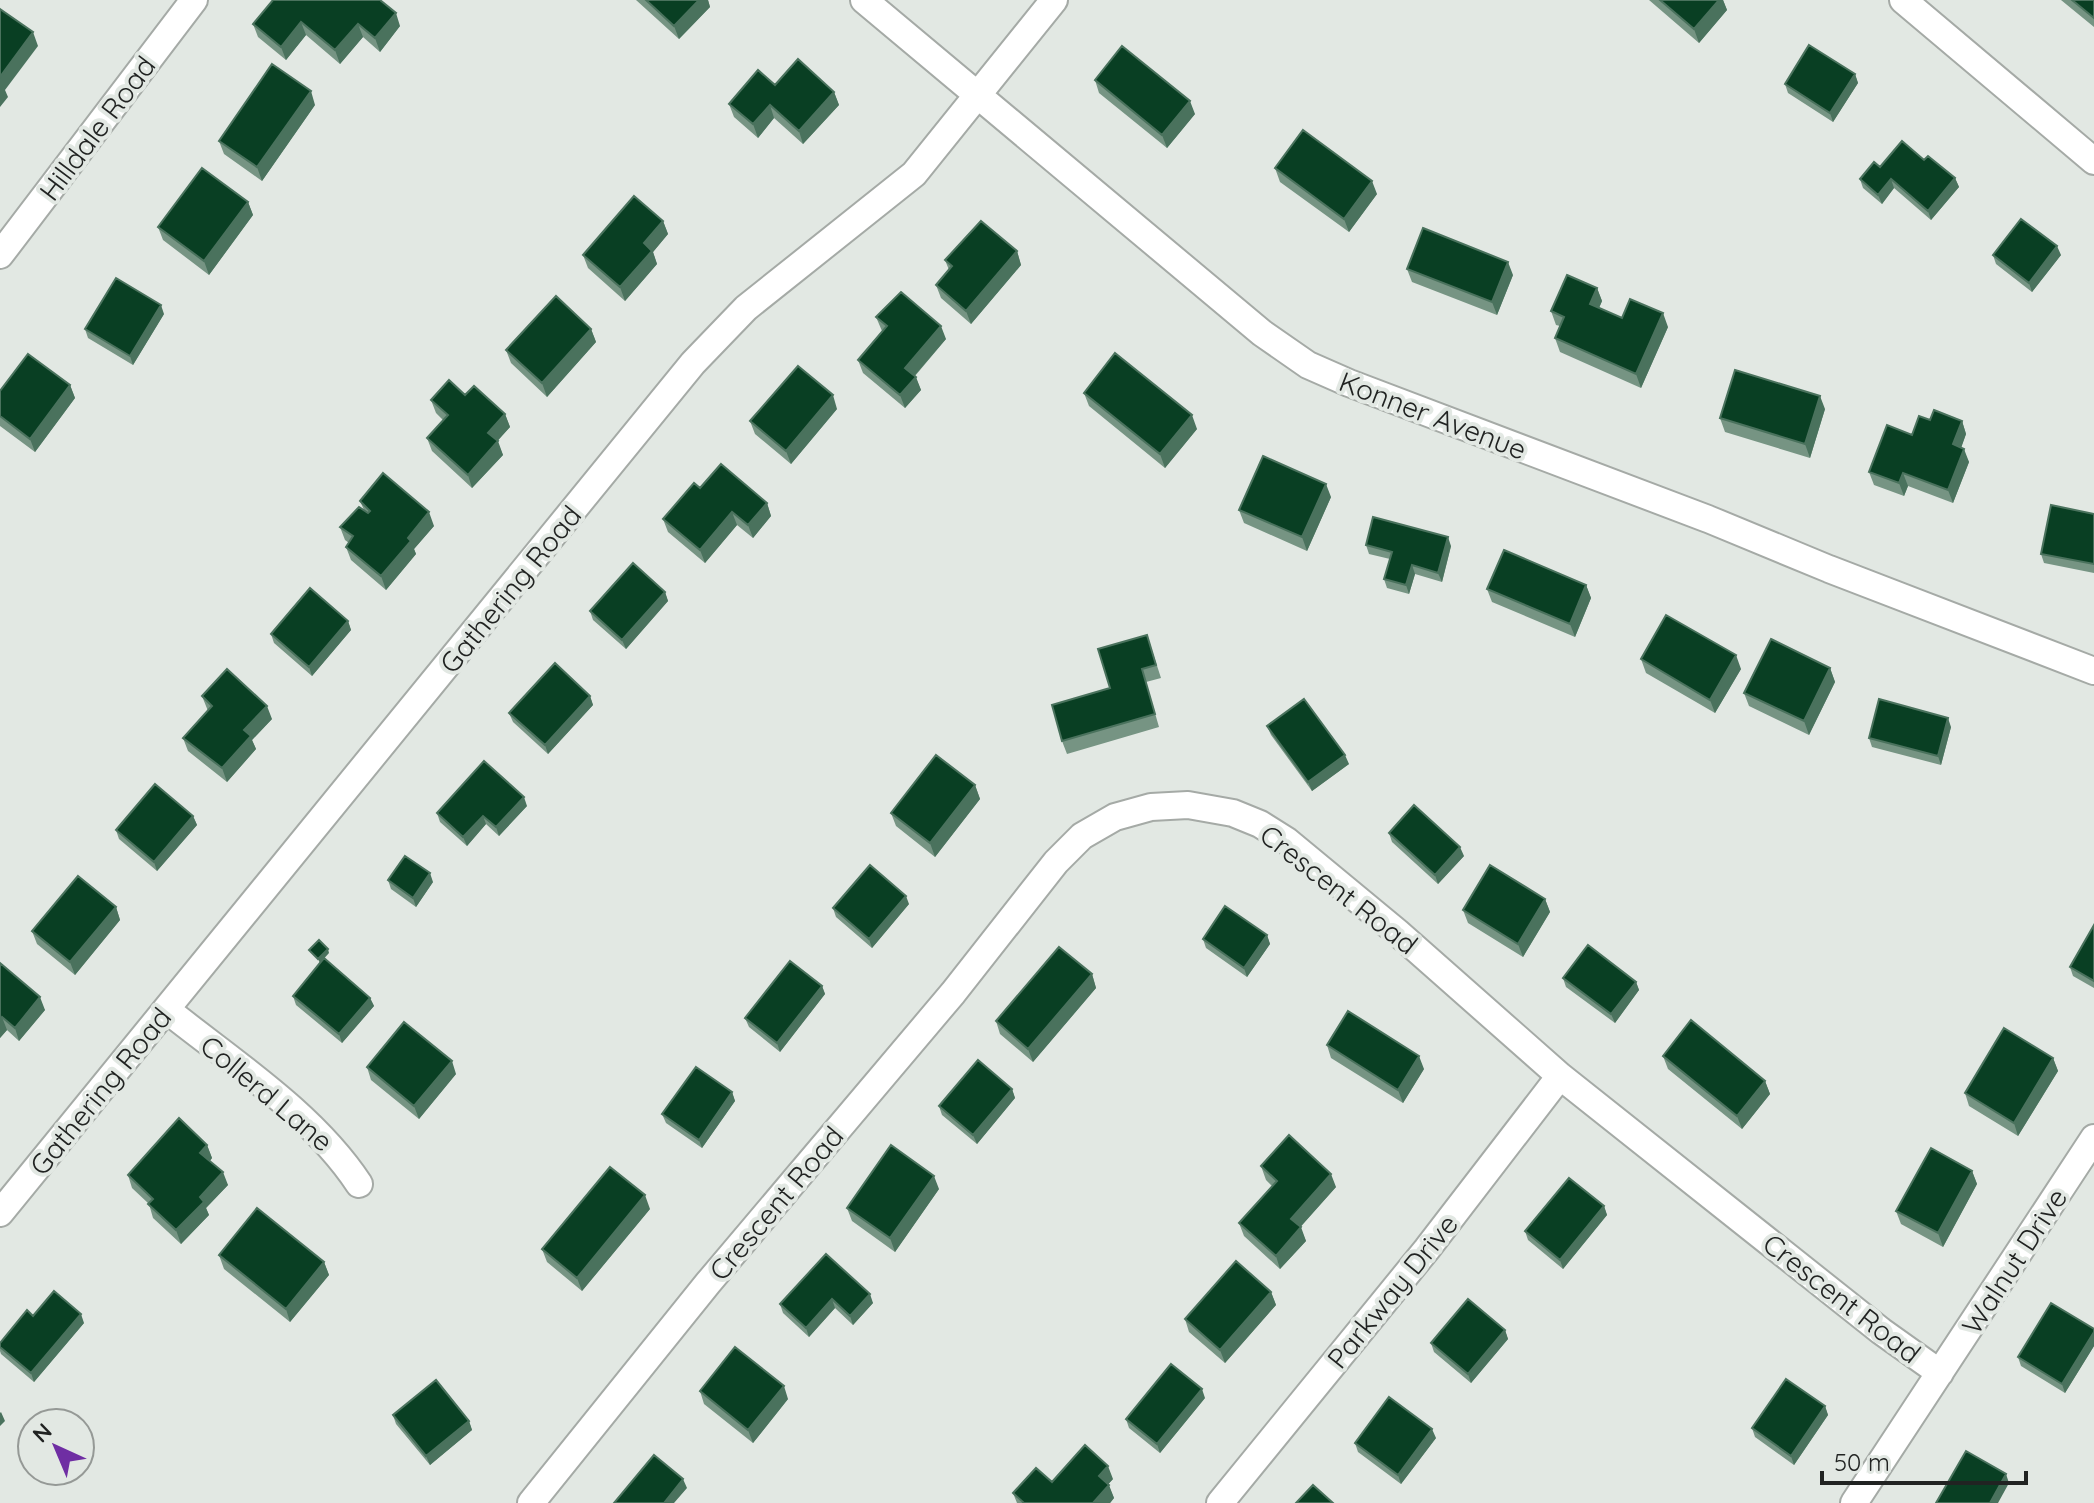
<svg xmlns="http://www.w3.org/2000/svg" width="2094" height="1503" viewBox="0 0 2094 1503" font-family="Quicksand,sans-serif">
  <rect width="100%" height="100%" fill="#e2e8e3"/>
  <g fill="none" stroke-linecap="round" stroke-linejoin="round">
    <defs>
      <path id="street" d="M864 0 1262 333 1308 365 1349 383 1708 519 1829 569 2094 671
        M1903 0 2094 161
        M0 255 194 0
        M167 1010C232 1062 313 1114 359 1184
        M0 1213 693 363 746 308 914 174 1054 0
        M531 1503 708 1283 953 993 1056 862 1082 836 1115 817 1151 807 1188 805 1233 813 1260 824 1287 841 1397 932 1560 1076 1881 1331 1940 1373
        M1220 1503 1427 1249 1560 1076
        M1854 1503 2094 1138"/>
    </defs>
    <use href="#street" stroke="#a5aaa6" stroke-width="30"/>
    <use href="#street" stroke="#fff" stroke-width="26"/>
  </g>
  <path fill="#769483" d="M273 0 400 26 380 52 363 37 340 64 306 35 286 60 258 37 253 24Z
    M636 0H708L710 7 679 39Z
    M1649 0H1723L1727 10 1699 43Z
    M2061 0H2094V27Z
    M1855 74 1858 83 1833 122 1788 93 1785 84Z
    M1095 80 1195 114 1167 148 1099 93Z
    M775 85 834 92 839 105 803 144 774 118 758 138 734 117 729 104Z
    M315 105 262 181 224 154 219 141Z
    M1924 160 1955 178 1959 187 1931 220 1894 188 1882 204 1863 188 1860 179 1880 167Z
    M1275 168 1377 194 1349 232 1280 182Z
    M248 202 253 215 209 275 163 240 158 227Z
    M663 221 668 234 653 252 657 264 625 301 588 268 583 255Z
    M1017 251 1021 265 971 324 941 298 936 285 949 270 945 260Z
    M1993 255H2061L2032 292 1996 264Z
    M1407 269 1513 275 1497 315 1412 282Z
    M1597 288 1602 301 1599 308 1622 318 1668 327 1641 388 1560 352 1555 338 1560 326 1556 325 1551 311Z
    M164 314 133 365 88 338 85 329Z
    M876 317 946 339 915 376 921 390 905 408 863 373 858 360 882 331Z
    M591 329 596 342 547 397 511 363 506 350Z
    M70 385 75 398 35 452 0 426V391Z
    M1084 393 1197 429 1165 468 1089 406Z
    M465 395 505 414 510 427 497 441 503 455 472 488 432 451 427 438 443 420 436 413 431 400Z
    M837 409 791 464 755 434 750 421Z
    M1825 409 1810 458 1725 432 1720 418Z
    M1930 420 1962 421 1966 434 1961 447 1969 462 1953 503 1908 486 1904 496 1874 485 1869 472Z
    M700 488 767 503 771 516 753 538 737 525 705 563 668 532 663 519Z
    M1331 497 1307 551 1244 523 1239 510Z
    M360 501 434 526 414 549 416 554 386 590 351 560 346 547 349 543 345 540 340 527 364 510Z
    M2094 514V573L2044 563 2041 554Z
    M1366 545 1451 546 1442 582 1415 574 1409 594 1387 588 1384 579 1390 559 1369 554Z
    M1586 585 1591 598 1575 637 1492 602 1487 589Z
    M665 592 668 601 626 649 593 620 590 611Z
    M348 621 351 630 312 676 274 643 271 634Z
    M1147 635 1161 678 1146 682 1159 727 1067 754 1062 741 1110 688Z
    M1641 659 1741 669 1715 713 1646 673Z
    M1830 668 1835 682 1809 735 1749 706 1744 693Z
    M202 696 272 719 252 740 256 749 227 782 188 751 183 738 208 711Z
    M590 696 593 705 548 754 513 722 509 713Z
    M1267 726 1349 764 1312 791 1271 735Z
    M1951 727 1941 765 1872 747 1869 738Z
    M975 785 980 799 935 857 896 826 891 813Z
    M527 806 499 836 486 824 467 846 440 822 437 813Z
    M193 816 197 825 157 871 119 839 116 830Z
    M1389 833 1464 856 1438 884 1392 842Z
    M388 880 433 882 416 907 391 889Z
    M1545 899 1550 912 1523 957 1468 923 1463 910Z
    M909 904 872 948 836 917 833 908Z
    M116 907 120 920 75 975 37 944 32 931Z
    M2094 925V988L2073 976 2070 967Z
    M1267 935 1270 944 1247 977 1206 948 1203 939Z
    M0 963 45 1010 19 1041 7 1030 0 1038Z
    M1092 974 1096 988 1033 1062 1000 1034 996 1021Z
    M1563 978 1636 982 1639 990 1615 1023 1566 987Z
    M822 986 825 994 780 1052 749 1027 745 1018Z
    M293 996 370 998 374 1006 342 1043 296 1005Z
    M1327 1045 1424 1069 1403 1103 1331 1058Z
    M1663 1056 1765 1081 1770 1094 1742 1129 1668 1069Z
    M2053 1058 2058 1071 2018 1136 1969 1106 1965 1093Z
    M367 1067 456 1074 419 1119 371 1080Z
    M1012 1089 1015 1098 977 1144 942 1115 939 1106Z
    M732 1092 735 1101 702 1148 666 1123 662 1114Z
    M207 1145 212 1158 210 1161 228 1185 206 1208 209 1215 181 1244 153 1218 149 1204 132 1188 128 1175Z
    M1261 1166 1336 1187 1300 1227 1306 1241 1280 1269 1244 1236 1239 1223 1272 1186 1266 1180Z
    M1972 1171 1977 1184 1943 1247 1901 1224 1896 1211Z
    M939 1189 895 1252 852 1221 847 1208Z
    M1604 1206 1607 1215 1563 1269 1528 1240 1525 1231Z
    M650 1209 582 1291 547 1262 542 1249Z
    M826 1254 873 1303 853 1325 835 1308 809 1337 783 1313 780 1304Z
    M219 1255 324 1262 329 1275 290 1322 224 1269Z
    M1271 1292 1276 1305 1225 1363 1189 1332 1185 1319Z
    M33 1316 84 1323 34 1382 1 1354 0 1351V1343Z
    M2094 1329V1346L2065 1393 2021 1366 2018 1357Z
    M1505 1330 1508 1339 1471 1383 1434 1352 1431 1343Z
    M700 1391 788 1399 753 1443 704 1404Z
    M1205 1398 1160 1453 1129 1428 1126 1419Z
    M1825 1406 1828 1415 1794 1465 1755 1437 1752 1428Z
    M393 1415 469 1421 472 1430 430 1465 396 1424Z
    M1436 1438 1401 1484 1358 1452 1355 1443Z
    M1113 1479 1108 1484 1114 1498 1110 1503H1017L1013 1493 1052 1482Z"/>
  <path fill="#4a725d" d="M699 0H708L710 7 679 39 674 26Z
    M1719 0H1723L1727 10 1699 43 1694 29Z
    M396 13 400 26 380 52 375 38Z
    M301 22 306 35 286 60 281 47Z
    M358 24 363 37 340 64 335 50Z
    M33 32 38 46 5 90 8 97 0 107V77Z
    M1855 74 1858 83 1833 122 1830 113Z
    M311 91 315 105 262 181 257 167Z
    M834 92 839 105 803 144 799 131Z
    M1190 101 1195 114 1167 148 1162 135Z
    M770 105 774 118 758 138 753 124Z
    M1955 178 1959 187 1931 220 1928 211Z
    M1891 179 1894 188 1882 204 1878 195Z
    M1372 181 1377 194 1349 232 1344 219Z
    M248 202 253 215 209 275 204 261Z
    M663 221 668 234 653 252 657 264 625 301 620 287 644 243Z
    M2057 246 2061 255 2032 292 2029 283Z
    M1017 251 1021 265 971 324 966 311Z
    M1508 262 1513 275 1497 315 1492 302Z
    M1597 288 1602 301 1595 317 1590 304Z
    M161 305 164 314 133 365 130 356Z
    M1663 313 1668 327 1641 388 1636 374Z
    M941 326 946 339 910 381 905 368Z
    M591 329 596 342 547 397 542 383Z
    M916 377 921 390 905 408 900 395Z
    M70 385 75 398 35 452 30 439Z
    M833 395 837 409 791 464 786 451Z
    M1820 396 1825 409 1810 458 1805 444Z
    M505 414 510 427 493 446 488 433Z
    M1192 415 1197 429 1165 468 1160 454Z
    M1962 421 1966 434 1958 457 1953 444Z
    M498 441 503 455 472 488 468 475Z
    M1964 449 1969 462 1953 503 1948 490Z
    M1903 473 1908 486 1904 496 1899 483Z
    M1326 484 1331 497 1307 551 1302 537Z
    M767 503 771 516 753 538 748 525Z
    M429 512 434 526 414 549 416 554 386 590 381 576 408 538Z
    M732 512 737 525 705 563 700 550Z
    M1448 537 1451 546 1442 582 1438 573Z
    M1412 565 1415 574 1409 594 1406 585Z
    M1586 585 1591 598 1575 637 1570 624Z
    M665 592 668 601 626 649 622 640Z
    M348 621 351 630 312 676 309 667Z
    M1736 655 1741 669 1715 713 1710 700Z
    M1830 668 1835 682 1809 735 1804 721Z
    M590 696 593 705 548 754 545 745Z
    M267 706 272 719 252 740 256 749 227 782 222 768 244 730Z
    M1948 718 1951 727 1941 765 1938 756Z
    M1345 755 1349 764 1312 791 1308 782Z
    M975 785 980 799 935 857 930 843Z
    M524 797 527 806 499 836 496 827Z
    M193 816 197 825 157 871 154 862Z
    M483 816 486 824 467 846 463 837Z
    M1460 847 1464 856 1438 884 1435 875Z
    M430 873 433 882 416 907 413 898Z
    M906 896 909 904 872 948 869 939Z
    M1545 899 1550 912 1523 957 1518 944Z
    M116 907 120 920 75 975 70 962Z
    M1267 935 1270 944 1247 977 1244 968Z
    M328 949 329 953 320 963 318 959Z
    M1092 974 1096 988 1033 1062 1028 1049Z
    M1636 982 1639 990 1615 1023 1611 1014Z
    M822 986 825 994 780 1052 777 1043Z
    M40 997 45 1010 19 1041 15 1028Z
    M370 998 374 1006 342 1043 339 1034Z
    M2 1017 7 1030 0 1038V1020Z
    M1419 1056 1424 1069 1403 1103 1398 1090Z
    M2053 1058 2058 1071 2018 1136 2014 1123Z
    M452 1061 456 1074 419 1119 414 1106Z
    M1765 1081 1770 1094 1742 1129 1737 1116Z
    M1012 1089 1015 1098 977 1144 973 1135Z
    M732 1092 735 1101 702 1148 699 1140Z
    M207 1145 212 1158 205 1167 200 1153Z
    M1972 1171 1977 1184 1943 1247 1938 1233Z
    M223 1172 228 1185 206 1208 209 1215 181 1244 176 1230 200 1197Z
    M1331 1174 1336 1187 1296 1232 1291 1219Z
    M934 1176 939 1189 895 1252 890 1238Z
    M645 1195 650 1209 582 1291 577 1278Z
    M1604 1206 1607 1215 1563 1269 1560 1260Z
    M1301 1227 1306 1241 1280 1269 1276 1256Z
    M324 1262 329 1275 290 1322 286 1309Z
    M1271 1292 1276 1305 1225 1363 1220 1350Z
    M870 1294 873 1303 853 1325 850 1316Z
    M832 1299 835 1308 809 1337 806 1328Z
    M81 1314 84 1323 34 1382 31 1373Z
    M1505 1330 1508 1339 1471 1383 1468 1374Z
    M2094 1332V1346L2065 1393 2062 1384Z
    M784 1386 788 1399 753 1443 748 1430Z
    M1202 1389 1205 1398 1160 1453 1157 1444Z
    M1825 1406 1828 1415 1794 1465 1791 1456Z
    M1 1412 5 1421 0 1426V1413Z
    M469 1421 472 1430 430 1465 426 1456Z
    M1432 1429 1436 1438 1401 1484 1398 1475Z
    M1108 1466 1113 1479 1104 1489 1099 1476Z
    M2006 1474 2009 1483 1998 1503H1990Z
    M683 1479 687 1488 674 1503H664Z
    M1109 1485 1114 1498 1110 1503H1093Z"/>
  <path fill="#093f23" stroke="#4a725d" stroke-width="2" d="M273 0H380L396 13 375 38 358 24 335 50 301 22 281 47 253 24Z
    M646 0H699L674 26Z
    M1660 0H1719L1694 29Z
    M2072 0H2094V18Z
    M0 9 33 32 0 77Z
    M1809 45 1855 74 1830 113 1785 84Z
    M1122 46 1190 101 1162 135 1095 80Z
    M798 59 834 92 799 131 770 105 753 124 729 104 758 70 775 85Z
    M272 64 311 91 257 167 219 141Z
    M1303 130 1372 181 1344 219 1275 168Z
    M1902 141 1924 160 1928 156 1955 178 1928 211 1891 179 1878 195 1860 179 1874 162 1880 167Z
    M202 168 248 202 204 261 158 227Z
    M634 196 663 221 644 243 652 251 620 287 583 255Z
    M2021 219 2057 246 2029 283 1993 255Z
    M981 221 1017 251 966 311 936 285 952 266 945 260Z
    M1423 228 1508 262 1492 302 1407 269Z
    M1567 275 1597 288 1590 304 1622 318 1630 299 1663 313 1636 374 1555 338 1564 317 1551 311Z
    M116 278 161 305 130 356 85 329Z
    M901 292 941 326 905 368 916 377 900 395 858 360 887 326 876 317Z
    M556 296 591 329 542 383 506 350Z
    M1115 353 1192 415 1160 454 1084 393Z
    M28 354 70 385 30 439 0 416V391Z
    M798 366 833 395 786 451 750 421Z
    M1735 370 1820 396 1805 444 1720 418Z
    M449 380 465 395 474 386 505 414 488 433 498 441 468 475 427 438 448 415 431 400Z
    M1934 410 1962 421 1953 444 1964 449 1948 490 1903 473 1899 483 1869 472 1887 425 1912 435 1919 416 1930 420Z
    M1263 456 1326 484 1302 537 1239 510Z
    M721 464 767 503 748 525 732 512 700 550 663 519 694 483 700 488Z
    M383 473 429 512 408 538 411 541 381 576 346 547 353 536 340 527 359 507 368 513 370 511 360 501Z
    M2051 505 2094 514V564L2041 554Z
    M1373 517 1448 537 1438 573 1412 565 1406 585 1384 579 1392 552 1366 545Z
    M1504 550 1586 585 1570 624 1487 589Z
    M633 563 665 592 622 640 590 611Z
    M310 588 348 621 309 667 271 634Z
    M1666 615 1736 655 1710 700 1641 659Z
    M1147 635 1156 665 1142 669 1155 714 1062 741 1052 705 1110 688 1098 649Z
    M1771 639 1830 668 1804 721 1744 693Z
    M555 663 590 696 545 745 509 713Z
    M227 669 267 706 244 730 251 736 222 768 183 738 212 706 202 696Z
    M1304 699 1345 755 1308 782 1267 726Z
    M1879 699 1948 718 1938 756 1869 738Z
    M936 755 975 785 930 843 891 813Z
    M484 761 524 797 496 827 483 816 463 837 437 813Z
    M155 784 193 816 154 862 116 830Z
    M1414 805 1460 847 1435 875 1389 833Z
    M405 856 430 873 413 898 388 880Z
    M870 865 906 896 869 939 833 908Z
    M1490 865 1545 899 1518 944 1463 910Z
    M78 876 116 907 70 962 32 931Z
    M1225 906 1267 935 1244 968 1203 939Z
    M2094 925V981L2070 967Z
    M319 940 328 949 318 959 309 950Z
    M1588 945 1636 982 1611 1014 1563 978Z
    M1059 947 1092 974 1028 1049 996 1021Z
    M324 958 370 998 339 1034 293 996Z
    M790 961 822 986 777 1043 745 1018Z
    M0 963 40 997 15 1028 2 1017 0 1020Z
    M1348 1011 1419 1056 1398 1090 1327 1045Z
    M1691 1020 1765 1081 1737 1116 1663 1056Z
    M404 1022 452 1061 414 1106 367 1067Z
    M2004 1028 2053 1058 2014 1123 1965 1093Z
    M978 1060 1012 1089 973 1135 939 1106Z
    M696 1067 732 1092 699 1140 662 1114Z
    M179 1118 207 1145 200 1153 223 1172 200 1197 204 1202 176 1230 148 1204 153 1199 128 1175Z
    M1289 1135 1331 1174 1291 1219 1301 1227 1276 1256 1239 1223 1277 1181 1261 1166Z
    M891 1145 934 1176 890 1238 847 1208Z
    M1931 1148 1972 1171 1938 1233 1896 1211Z
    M610 1167 645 1195 577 1278 542 1249Z
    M1569 1178 1604 1206 1560 1260 1525 1231Z
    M257 1208 324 1262 286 1309 219 1255Z
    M826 1254 870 1294 850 1316 832 1299 806 1328 780 1304Z
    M1236 1261 1271 1292 1220 1350 1185 1319Z
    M54 1291 81 1314 31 1373 0 1347V1343L27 1310 33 1316Z
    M1468 1299 1505 1330 1468 1374 1431 1343Z
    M2051 1303 2094 1329V1332L2062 1384 2018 1357Z
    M735 1347 784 1386 748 1430 700 1391Z
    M1171 1364 1202 1389 1157 1444 1126 1419Z
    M1786 1379 1825 1406 1791 1456 1752 1428Z
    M436 1380 469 1421 426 1456 393 1415Z
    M1389 1397 1432 1429 1398 1475 1355 1443Z
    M1085 1445 1108 1466 1099 1476 1109 1485 1093 1503H1024L1013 1493 1036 1468 1052 1482Z
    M1966 1451 2006 1474 1990 1503H1936Z
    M654 1455 683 1479 664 1503H614Z
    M1313 1485 1333 1503H1296Z"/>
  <g text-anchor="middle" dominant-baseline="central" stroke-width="8" stroke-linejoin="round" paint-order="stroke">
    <g font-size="28" fill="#212322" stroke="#e2e8e3">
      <text transform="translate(97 128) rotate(-53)">Hilldale Road</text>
      <text transform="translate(1433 415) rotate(21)">Konner Avenue</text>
      <text transform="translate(510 589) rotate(-51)">Gathering Road</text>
      <text transform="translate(1339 889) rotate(38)">Crescent Road</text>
      <text transform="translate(100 1091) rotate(-51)">Gathering Road</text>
      <text transform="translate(267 1093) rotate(40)">Collerd Lane</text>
      <text transform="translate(776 1203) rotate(-50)">Crescent Road</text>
      <text transform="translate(2014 1261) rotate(-57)">Walnut Drive</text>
      <text transform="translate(1392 1291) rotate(-51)">Parkway Drive</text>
      <text transform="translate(1842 1298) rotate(38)">Crescent Road</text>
    </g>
  </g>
  <g transform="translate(56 1447) rotate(316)"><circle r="38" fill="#e2e8e3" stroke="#959996" stroke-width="2"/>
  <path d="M0-6L14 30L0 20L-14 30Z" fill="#6f2ea3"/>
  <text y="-12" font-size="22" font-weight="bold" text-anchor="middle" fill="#212322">N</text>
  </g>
  <path d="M1822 1471v12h204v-12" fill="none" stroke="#212322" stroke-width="4"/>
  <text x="1834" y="1471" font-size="24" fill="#212322" stroke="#e2e8e3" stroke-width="6" paint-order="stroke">50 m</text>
</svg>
